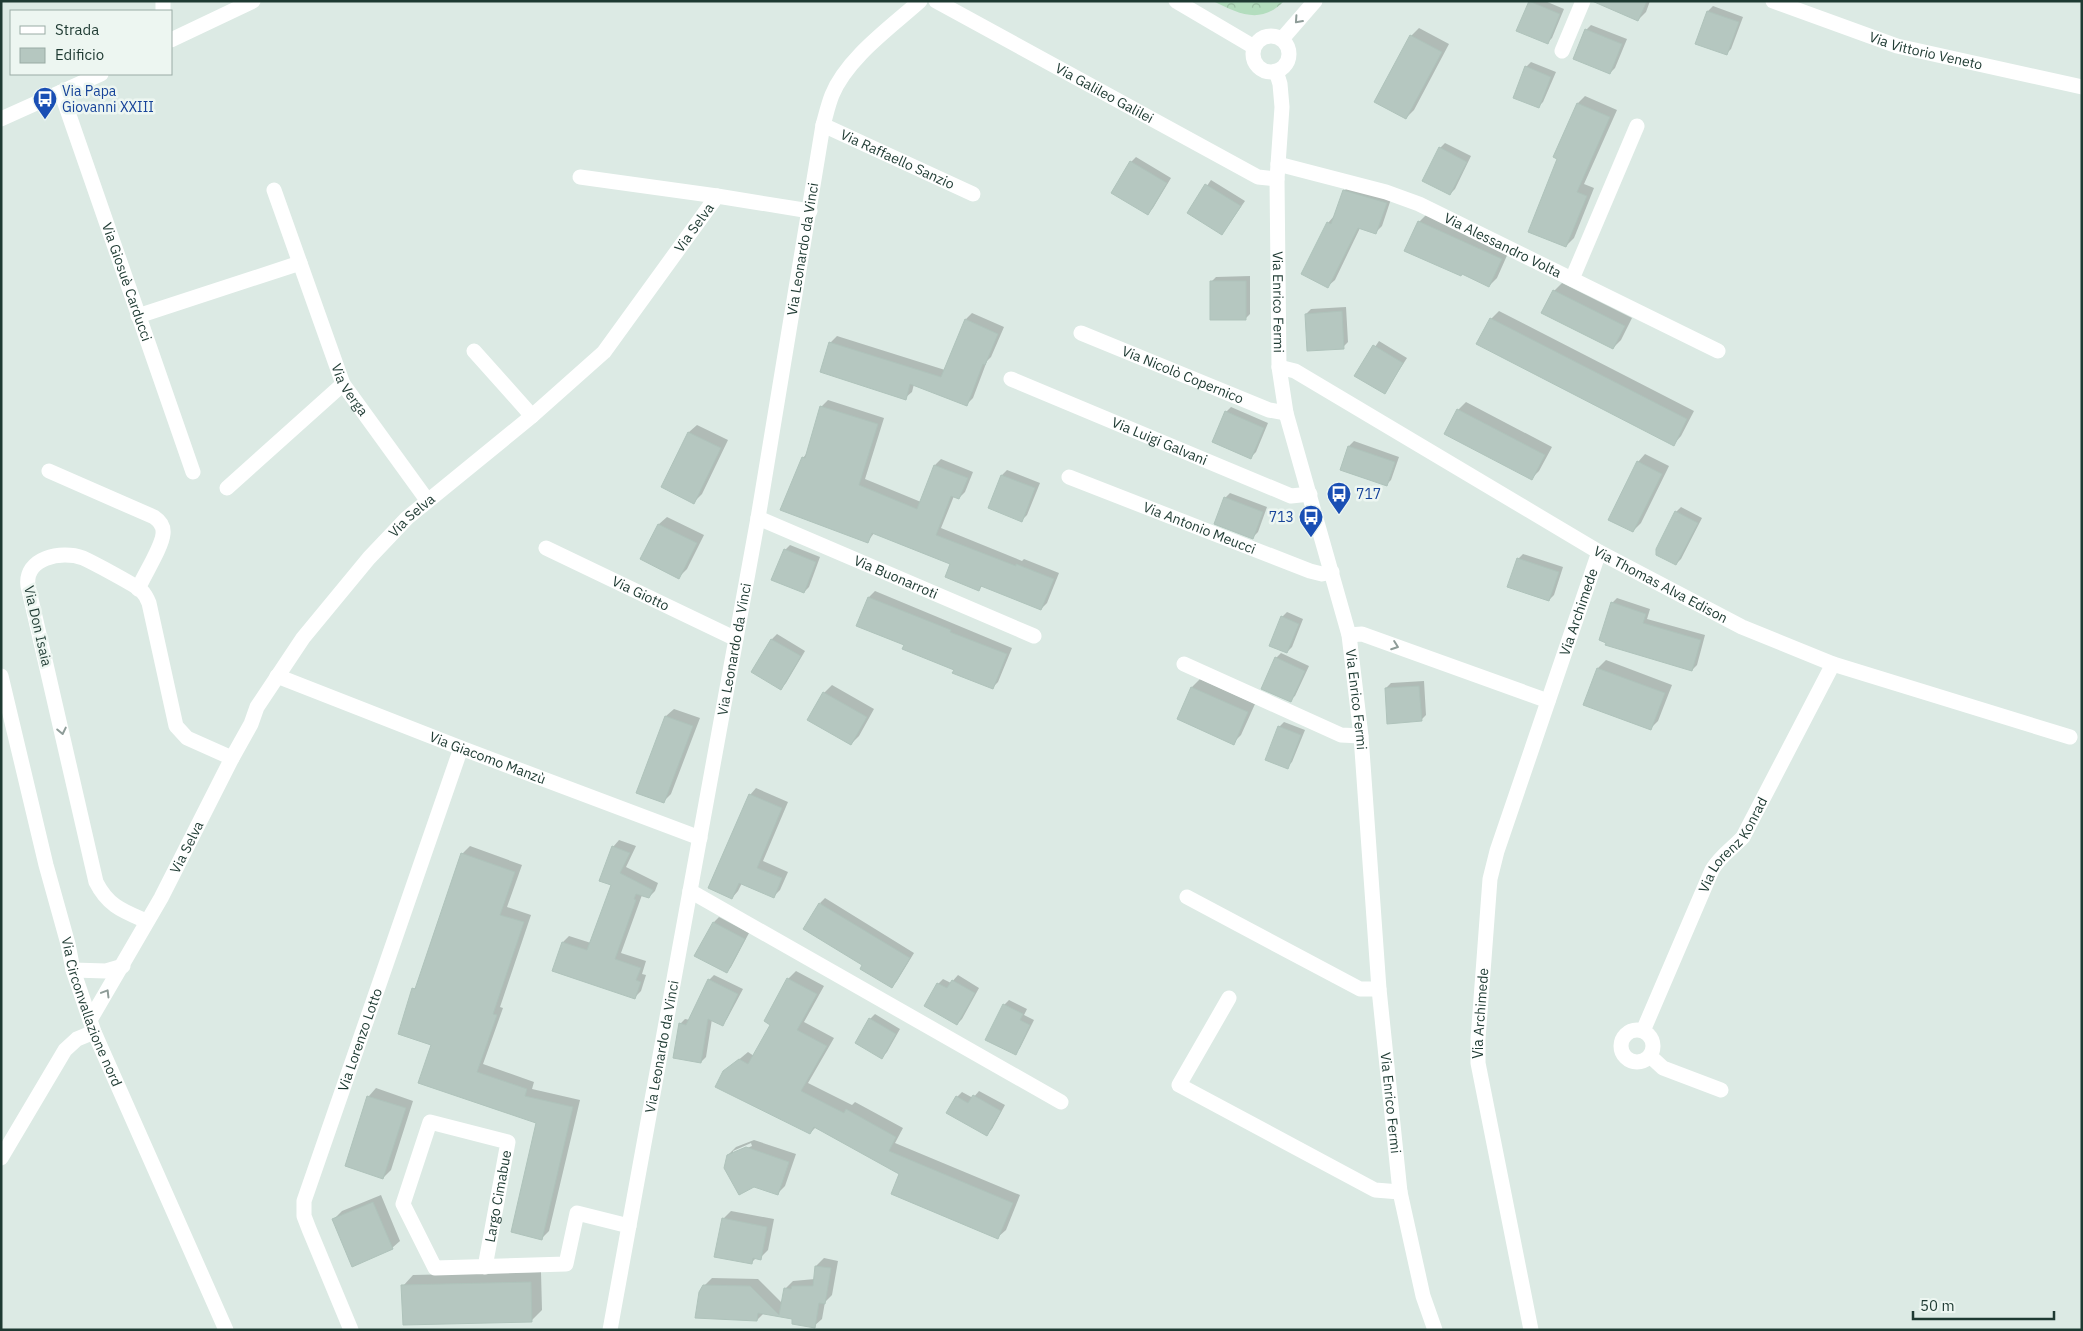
<svg xmlns="http://www.w3.org/2000/svg" width="2083" height="1331" viewBox="0 0 2083 1331" font-family="'IBM Plex Sans',sans-serif">
  <defs>
    <pattern id="forest-crowns" width="20" height="18" patternUnits="userSpaceOnUse" patternTransform="scale(1.25)"><rect width="20" height="18" fill="#b3ddbe"/><path d="M2 6a3 3 0 1 1 6 0M12 15a3 3 0 1 1 6 0" fill="none" stroke="#9abea4"/></pattern>
  </defs>
  <rect width="100%" height="100%" fill="#dceae4"/>
  <path fill="url(#forest-crowns)" d="M1213 1H1284C1261 25 1239 14 1213 1Z"/>
  <path fill="#0003" fill-rule="evenodd" d="M1545 1 1564 9 1552 38 1547 43 1530 2Z
    M1598 1H1650L1646 12 1638 20Z
    M1713 6 1743 17 1731 49 1726 54 1696 43 1708 11Z
    M1591 25 1627 39 1615 68 1610 73 1586 30Z
    M1419 28 1449 44 1414 110 1406 118 1411 36Z
    M1531 62 1556 72 1543 102 1538 107 1526 67Z
    M1585 96 1617 110 1584 184 1594 188 1574 238 1566 246 1558 158 1578 103Z
    M1445 143 1471 156 1455 189 1450 194 1440 148Z
    M1136 157 1171 178 1153 208 1148 213 1131 162Z
    M1211 180 1245 201 1222 234 1189 212Z
    M1350 185 1392 196 1382 226 1375 233 1360 228 1335 280 1328 286V223L1334 216 1344 191Z
    M1427 214 1509 251 1497 278 1489 286 1419 222Z
    M1250 276V314L1245 319 1211 282 1216 277Z
    M1562 283 1632 318 1621 340 1613 348 1554 291Z
    M1346 307 1348 342 1343 347 1306 314 1311 309Z
    M1499 311 1694 411 1681 436 1674 444 1491 319Z
    M972 313 1004 327 991 357 987 361 973 398 967 404 914 384 912 392 905 398 830 343 837 336 945 370 966 319Z
    M1379 341 1407 358 1385 392 1356 375Z
    M828 400 884 418 865 479 921 502 935 465 941 459 973 472 965 492 959 498 954 496 941 528 1022 561 1024 559 1059 573 1047 603 1041 609 983 585 979 589 952 563 875 532 867 542 803 458 807 453 821 407Z
    M1466 402 1552 447 1539 471 1531 479 1458 410Z
    M1231 407 1268 423 1256 452 1251 457 1226 412Z
    M697 425 728 440 702 494 694 502 663 487 689 432Z
    M1354 441 1399 457 1391 480 1386 485 1341 469 1349 446Z
    M1645 454 1669 466 1641 523 1633 531 1638 462Z
    M1007 470 1040 483 1027 515 1022 520 990 507 1002 475Z
    M1230 493 1267 507 1258 532 1253 537 1225 498Z
    M1681 507 1702 518 1681 559 1676 564V512Z
    M667 517 704 535 687 569 679 577 642 558 659 524Z
    M790 545 820 557 809 587 804 592 785 550Z
    M1523 554 1563 567 1554 595 1549 600 1518 559Z
    M875 591 1012 648 998 682 992 688 905 645 869 597Z
    M1617 598 1650 609 1647 619 1705 635 1697 665 1692 670 1612 603Z
    M1287 612 1303 619 1292 647 1287 652 1282 617Z
    M777 634 805 651 786 683 781 688 753 672 772 639Z
    M1281 653 1309 666 1295 696 1290 700 1276 658Z
    M1606 660 1672 685 1658 721 1650 729 1585 704 1598 668Z
    M1200 679 1255 704 1241 735 1233 743 1178 718 1192 687Z
    M1424 681 1426 715 1421 720 1386 688 1391 683Z
    M832 685 874 709 859 736 851 744 824 693Z
    M674 709 700 718 671 794 663 802 666 716Z
    M1284 722 1305 730 1292 762 1287 767 1279 727Z
    M756 788 788 802 763 861 788 872 780 890 774 896 742 883 738 891 732 898 750 795Z
    M619 840 636 846 626 867 658 883 655 891 649 897 642 895 621 953 646 961 642 974 646 975 641 991 635 997 554 971 563 942 569 936 591 943 612 884 613 847Z
    M470 846 522 865 507 907 531 915 500 1007 503 1008 483 1064 534 1082 532 1089 580 1100 549 1231 542 1238 538 1123 433 1044 414 989 418 985 462 854Z
    M825 898 914 953 897 981 892 986 864 965 820 903Z
    M719 917 749 933 731 967 726 972 714 922Z
    M796 971 824 986 804 1022 834 1038 808 1083 852 1105 855 1102 903 1128 895 1143 1020 1195 1006 1230 998 1237 900 1173 816 1127 810 1133 724 1072 748 1052 754 1056 772 1024 788 979Z
    M714 975 743 989 727 1019 722 1024 712 1019 706 1057 701 1062 680 1024 685 1019 690 1020 709 980Z
    M958 975 979 988 962 1019 957 1024 926 1006 938 984 943 979 951 983Z
    M1009 1000 1027 1009 1024 1015 1034 1020 1020 1048 1015 1053 1004 1005Z
    M875 1014 900 1029 887 1052 882 1057 870 1019Z
    M376 1088 413 1101 391 1170 383 1178 346 1166 369 1096Z
    M979 1091 1005 1105 992 1129 987 1134 957 1097 962 1092 973 1098Z
    M754 1140 796 1154 785 1186 778 1193 728 1155 736 1147ZM751 1143 752 1146 733 1154V1151Z
    M381 1195 400 1241 392 1248 334 1219 342 1211Z
    M731 1211 774 1219 768 1250 760 1258H756L751 1263 723 1219Z
    M824 1258 838 1261 832 1295 825 1302 822 1319 814 1326 794 1318 764 1313 757 1320 704 1286 712 1278 758 1279 782 1303 785 1289 793 1281 815 1279 816 1266Z
    M541 1272 542 1310 531 1321 403 1286 413 1275Z"/>
  <path fill="#b5c7c0" stroke="#afc3bb" d="M1529 1 1560 14 1548 44 1516 31Z
    M1592 1H1647L1638 21Z
    M1707 11 1739 22 1727 55 1695 44Z
    M1585 29 1622 44 1610 74 1573 59Z
    M1410 35 1442 52 1406 119 1374 102Z
    M1525 66 1551 77 1539 108 1513 98Z
    M1577 103 1610 117 1577 192 1587 196 1566 247 1528 232 1557 159 1553 157Z
    M1439 147 1467 162 1450 195 1422 181Z
    M1130 161 1167 183 1148 215 1111 193Z
    M1205 184 1241 206 1222 235 1187 213Z
    M1343 190 1387 203 1376 234 1358 228 1328 288 1301 274 1327 222 1331 224Z
    M1418 221 1502 259 1489 287 1462 274 1461 276 1404 251Z
    M1210 281H1246V320H1210Z
    M1553 290 1625 326 1613 349 1541 313Z
    M1342 311 1344 349 1307 351 1305 314Z
    M1490 318 1687 419 1674 446 1476 344Z
    M965 319 998 334 985 365 983 364 967 406 910 384 906 400 820 372 829 342 941 377Z
    M1373 345 1403 363 1385 394 1354 376Z
    M820 406 878 424 859 485 917 509 934 465 968 478 959 499 951 496 936 535 1016 566V564L1054 579 1041 610 981 586 979 591 945 577 950 564 872 533 868 543 780 510 802 457 805 458Z
    M1457 409 1545 455 1532 480 1444 434Z
    M1225 411 1264 428 1251 459 1212 442Z
    M688 432 721 448 694 504 661 487Z
    M1348 446 1395 462 1387 486 1340 470Z
    M1637 461 1662 474 1633 532 1608 520Z
    M1001 475 1035 488 1022 522 988 508Z
    M1224 497 1263 512 1253 539 1214 524Z
    M1675 511 1698 523 1676 565 1656 555V549Z
    M658 524 697 543 679 579 640 559Z
    M784 549 816 562 804 593 771 580Z
    M1517 558 1559 572 1549 601 1507 587Z
    M868 597 951 630 950 632 1007 654 993 689 952 673 954 670 902 649 904 645 856 626Z
    M1611 602 1646 614 1643 623 1701 640 1692 671 1605 645 1606 643 1599 640Z
    M1281 616 1299 624 1287 653 1269 646Z
    M771 639 801 656 781 690 751 672Z
    M1275 657 1305 671 1291 702 1261 689Z
    M1597 668 1665 693 1651 730 1583 705Z
    M1419 686 1422 721 1387 724 1385 688Z
    M1191 687 1248 712 1234 745 1177 719Z
    M823 692 867 717 851 745 807 720Z
    M665 716 693 726 664 803 636 793Z
    M1278 726 1301 735 1288 769 1265 760Z
    M749 794 782 808 757 868 782 878 774 898 739 883 732 899 708 888Z
    M612 846 630 853 620 873 653 890 649 898 636 894 634 899 636 900 615 959 641 968 636 980 641 982 635 999 552 971 562 942 587 950 611 885 599 881Z
    M461 853 515 872 500 915 524 922 493 1014 497 1015 477 1072 527 1089 525 1096 573 1107 542 1240 511 1232 536 1123 418 1083 431 1045 398 1034 412 988 415 989Z
    M819 903 910 958 892 988 860 969 862 965 803 929Z
    M713 922 745 939 727 973 694 956Z
    M787 978 817 994 797 1030 827 1046 801 1091 844 1113 846 1109 896 1137 889 1151 1013 1203 998 1239 891 1194 899 1174 814 1127 810 1134 715 1087 723 1071 739 1059 748 1064 770 1025 764 1021Z
    M708 979 738 994 723 1026 708 1019 701 1063 673 1058 679 1023 686 1025Z
    M952 980 975 993 957 1025 924 1006 937 983 947 988Z
    M1003 1004 1023 1014 1020 1020 1030 1025 1016 1055 985 1040Z
    M869 1018 896 1034 882 1059 855 1043Z
    M973 1095 1001 1111 987 1136 946 1113 956 1096 968 1103Z
    M367 1096 406 1108 383 1179 345 1166Z
    M746 1147 789 1162 778 1195 754 1187 739 1195 724 1168 727 1155Z
    M373 1202 393 1249 352 1267 332 1219Z
    M722 1218 767 1227 761 1260 753 1258 752 1264 714 1257Z
    M815 1266 831 1268 825 1304 819 1303 815 1328 792 1324V1319L758 1313 757 1321 695 1318 699 1292 703 1285 750 1286 779 1315 784 1288 791 1289 792 1286H813Z
    M531 1282 532 1322 403 1325 401 1285Z"/>
  <g fill="none" stroke-linecap="round" stroke-linejoin="round">
    <g stroke="#fff" stroke-width="15">
      <path id="s1" d="M936 1 1258 177 1277 179"/>
      <path d="M1176 1 1254 47"/>
      <path id="s2" d="M1773 1 1897 46 2082 87"/>
      <path d="M163 11V1"/>
      <circle cx="1271" cy="54" r="18"/>
      <path d="M1282 39 1315 1"/>
      <path d="M171 40 253 1"/>
      <path d="M1562 51 1583 1"/>
      <path id="s3" d="M1276 71 1280 84 1282 107 1277 179 1279 367 1286 413 1349 635 1361 736 1379 989 1400 1192 1423 1296 1435 1330"/>
      <path id="s4" d="M61 92 193 472"/>
      <path d="M1 119 101 74"/>
      <path id="s5" d="M823 125 973 194"/>
      <path id="s6" d="M1278 164 1386 192 1419 204 1718 351"/>
      <path d="M580 177 717 196"/>
      <path id="s7" d="M274 190 343 384 427 500"/>
      <path d="M1572 279 1637 126"/>
      <path d="M138 316 300 263"/>
      <path id="s8" d="M1081 333 1269 410 1286 413"/>
      <path d="M474 351 532 416"/>
      <path id="s9" d="M1279 367 1295 371 1599 552 1742 627 1833 664 2070 737"/>
      <path id="s10" d="M1011 379 1291 496 1310 494"/>
      <path d="M49 471 154 517C160 521 164 526 163 534 162 547 144 575 138 589"/>
      <path id="s11" d="M1069 477 1310 571 1322 574 1332 572"/>
      <path d="M227 488 343 384"/>
      <path id="s12" d="M758 518 1034 636"/>
      <path id="s13" d="M546 548 736 639"/>
      <path d="M1349 635 1362 634 1548 701"/>
      <path d="M1184 664 1341 735 1361 736"/>
      <path id="s14" d="M1 676 46 865 68 944 73 970 94 1032 226 1330"/>
      <path id="s15" d="M277 676 461 748 700 838"/>
      <path d="M690 891 1061 1102"/>
      <path d="M1187 897 1360 989H1379"/>
      <path d="M146 921C123 911 108 906 96 882L28 586C24 558 61 550 83 558 94 563 131 583 141 590 145 594 147 598 149 603L176 726 187 738 232 758"/>
      <path d="M73 970 106 971 123 966"/>
      <path d="M1229 998 1179 1085 1375 1190 1400 1192"/>
      <path id="s16" d="M90 1020 161 898 232 758 251 724 257 707 303 638 369 558 407 518 532 416 604 352 717 196 810 211"/>
      <circle cx="1637" cy="1046" r="16"/>
      <path id="s17" d="M1643 1031 1712 870C1720 856 1732 849 1743 837L1833 664"/>
      <path d="M1650 1056 1663 1068 1721 1090"/>
      <path d="M1 1158 65 1050 77 1039 94 1032"/>
      <path id="s18" d="M485 1267 508 1142 430 1122 403 1204 435 1268 566 1264 577 1213 629 1226"/>
      <path id="s19" d="M351 1330 309 1229 304 1216V1201L461 748"/>
      <path id="s20" d="M610 1330 758 518 823 125C826 115 828 105 832 95 847 58 891 27 920 1"/>
      <path id="s21" d="M1531 1330 1478 1063V1039L1490 879 1497 851 1599 552"/>
    </g>
  </g>
  <defs><path id="oneway-chevron" d="M-2-3.5L2.5 0L-2 3.5" fill="none" stroke-width="1.6" stroke-linecap="round" stroke-linejoin="round" transform="scale(1.25)"/></defs>
  <g stroke="#8e9c98">
    <use href="#oneway-chevron" transform="translate(1298 20) rotate(132)"/>
    <use href="#oneway-chevron" transform="translate(1395 646) rotate(20)"/>
    <use href="#oneway-chevron" transform="translate(62 731) rotate(78)"/>
    <use href="#oneway-chevron" transform="translate(106 993) rotate(-59)"/>
  </g>
  <defs>
    <symbol id="bus-pin" viewBox="-11 -11 22 30"><path d="M0 17L-7.5 6A9.5 9.5 0 1 1 7.5 6Z" fill="#1a4fb4" stroke="#edf6f1"/><path d="M-5-6H5V4H4V6H2V4H-2V6H-4V4H-5ZM-3.5-4V0h7V-4ZM-3.5 1.2v1.5H-2V1.2ZM2 1.2v1.5H3.5V1.2Z" fill="#fff"/></symbol>
  </defs>
  <g fill-rule="evenodd">
    <use href="#bus-pin" x="31" y="85" width="28" height="38"/>
    <use href="#bus-pin" x="1325" y="480" width="28" height="38"/>
    <use href="#bus-pin" x="1297" y="503" width="28" height="38"/>
  </g>
  <g text-anchor="middle" dominant-baseline="central" stroke-width="5" stroke-linejoin="round" paint-order="stroke">
    <g font-size="14" fill="#1e3a32" stroke="#edf6f1">
      <text stroke="none"><textPath href="#s2" startOffset="161">Via Vittorio Veneto</textPath></text>
      <text stroke="none"><textPath href="#s1" startOffset="192">Via Galileo Galilei</textPath></text>
      <text stroke="none"><textPath href="#s5" startOffset="82">Via Raffaello Sanzio</textPath></text>
      <text stroke="none"><textPath href="#s16" startOffset="1008">Via Selva</textPath></text>
      <text stroke="none"><textPath href="#s6" startOffset="240">Via Alessandro Volta</textPath></text>
      <text stroke="none"><textPath href="#s20" startOffset="1098">Via Leonardo da Vinci</textPath></text>
      <text stroke="none"><textPath href="#s4" startOffset="201">Via Giosuè Carducci</textPath></text>
      <text stroke="none"><textPath href="#s3" startOffset="232">Via Enrico Fermi</textPath></text>
      <text stroke="none"><textPath href="#s8" startOffset="110">Via Nicolò Copernico</textPath></text>
      <text stroke="none"><textPath href="#s7" startOffset="214">Via Verga</textPath></text>
      <text stroke="none"><textPath href="#s10" startOffset="161">Via Luigi Galvani</textPath></text>
      <text stroke="none"><textPath href="#s16" startOffset="602">Via Selva</textPath></text>
      <text stroke="none"><textPath href="#s11" startOffset="140">Via Antonio Meucci</textPath></text>
      <text stroke="none"><textPath href="#s12" startOffset="150">Via Buonarroti</textPath></text>
      <text stroke="none"><textPath href="#s9" startOffset="440">Via Thomas Alva Edison</textPath></text>
      <text stroke="none"><textPath href="#s13" startOffset="105">Via Giotto</textPath></text>
      <text stroke="none"><textPath href="#s21" startOffset="738">Via Archimede</textPath></text>
      <text transform="translate(38 626) rotate(77)">Via Don Isaia</text>
      <text stroke="none"><textPath href="#s20" startOffset="692">Via Leonardo da Vinci</textPath></text>
      <text stroke="none"><textPath href="#s3" startOffset="639">Via Enrico Fermi</textPath></text>
      <text stroke="none"><textPath href="#s15" startOffset="226">Via Giacomo Manzù</textPath></text>
      <text stroke="none"><textPath href="#s17" startOffset="208">Via Lorenz Konrad</textPath></text>
      <text stroke="none"><textPath href="#s16" startOffset="198">Via Selva</textPath></text>
      <text stroke="none"><textPath href="#s14" startOffset="348">Via Circonvallazione nord</textPath></text>
      <text stroke="none"><textPath href="#s21" startOffset="322">Via Archimede</textPath></text>
      <text stroke="none"><textPath href="#s19" startOffset="309">Via Lorenzo Lotto</textPath></text>
      <text stroke="none"><textPath href="#s20" startOffset="288">Via Leonardo da Vinci</textPath></text>
      <text stroke="none"><textPath href="#s3" startOffset="1044">Via Enrico Fermi</textPath></text>
      <text stroke="none"><textPath href="#s18" startOffset="72">Largo Cimabue</textPath></text>
    </g>
    <g font-size="14" fill="#164399" stroke="#edf6f1" text-anchor="start">
      <text x="62" y="91">Via Papa<tspan x="62" dy="16">Giovanni XXIII</tspan></text>
      <text x="1356" y="494">717</text>
      <text x="1294" y="517" text-anchor="end">713</text>
    </g>
  </g>
  <rect width="2083" height="1331" fill="none" stroke="#1e3a32" stroke-width="5"/>
  <rect x="10" y="10" width="162" height="65" fill="#edf6f1" stroke="#9aaba5"/>
  <rect x="20" y="26" width="25" height="8" fill="#ffffff" stroke="#9aaba5"/>
  <text x="55" y="35" font-size="15" fill="#1e3a32">Strada</text>
  <rect x="20" y="48" width="25" height="15" fill="#b5c7c0" stroke="#9aaba5"/>
  <text x="55" y="60" font-size="15" fill="#1e3a32">Edificio</text>
  <path d="M1913 1311v8h141v-8" fill="none" stroke="#1e3a32" stroke-width="2.5"/>
  <text x="1920" y="1311" font-size="15" fill="#1e3a32" stroke="#edf6f1" stroke-width="4" paint-order="stroke">50 m</text>
</svg>
